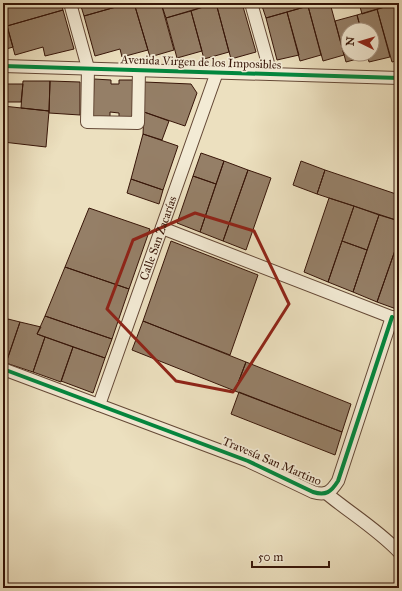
<svg xmlns="http://www.w3.org/2000/svg" width="402" height="591" viewBox="0 0 402 591" font-family="'IM FELL Great Primer',serif">
  <rect width="100%" height="100%" fill="#ece0bf"/>
  <filter id="stains"><feTurbulence type="fractalNoise" baseFrequency=".005" numOctaves="4"/><feColorMatrix values="0 0 0 0 .2 0 0 0 0 .09 0 0 0 0 .02 0 0 0 .5 -.17"/></filter>
  <radialGradient id="worn" r=".72"><stop offset=".6" stop-color="#630" stop-opacity="0"/><stop offset="1" stop-color="#630" stop-opacity=".3"/></radialGradient>
  <path fill="#957f67" stroke="#371508" d="M3 3H61L63 10 7 26 3 11Z
    M80 3H130L84 16Z
    M130 3H134L148 50 122 57 120 49 95 56 84 16Z
    M134 3H161L174 50 150 57Z
    M161 3H216L166 18Z
    M216 3H242L256 52 231 59Z
    M216 3 229 52 204 59 191 11Z
    M261 3H319L266 18Z
    M319 3H330L344 55 323 61 308 6Z
    M359 3H398L362 14Z
    M398 3 399 60 392 62 377 9Z
    M308 6 321 55 300 61 287 12Z
    M377 9 390 57 369 62 367 54H372V30H361L357 15Z
    M63 10 74 49 45 56 43 47 15 55 7 26Z
    M3 11 13 47 3 50Z
    M191 11 202 51 177 58 166 18Z
    M287 12 299 55 277 60 266 18Z
    M357 15 361 30H348V54H367L368 56 346 62 335 21Z
    M94 79 111 80V84H119V80H134L133 117H119V113L110 112V117H93Z
    M3 80H6V107L3 106Z
    M23 81H50L49 111 21 108Z
    M50 81 80 82V115L49 113Z
    M144 82 191 84 197 93 185 126 144 112Z
    M7 84H23L21 102H6Z
    M3 106 49 111 46 147 3 142Z
    M144 112 169 121 162 140 143 134Z
    M143 134 178 146 163 190 131 179Z
    M201 153 224 161 216 184 193 176Z
    M224 161 248 170 223 241 200 232Z
    M301 161 325 170 317 194 293 185Z
    M248 170 271 178 246 250 223 241Z
    M325 170 399 195V221L317 194Z
    M193 176 216 184 200 232 177 223Z
    M131 179 163 190 159 204 127 193Z
    M329 198 354 206 328 282 304 272Z
    M354 206 379 215 367 250 342 241Z
    M89 208 150 229 129 289 65 267Z
    M379 215 399 221V239L377 302 353 292Z
    M399 239V310L377 302Z
    M171 241 258 275 230 355 143 321Z
    M342 241 367 250 353 292 328 282Z
    M65 267 129 289 112 339 45 316Z
    M45 316 112 339 105 358 37 334Z
    M3 317 8 319 3 335Z
    M8 319 20 322 6 363 3 362V335Z
    M143 321 246 362 235 391 132 350Z
    M20 322 41 327 37 334 45 337 33 372 6 363Z
    M45 337 73 347 61 382 33 372Z
    M73 347 105 358 93 393 61 381Z
    M246 362 351 404 342 432 235 391Z
    M239 392 342 432 335 455 231 414Z"/>
  <g fill="none" stroke-linecap="round" stroke-linejoin="round">
    <defs>
      <g id="minor">
        <path d="M70 3 88 68 87 122 138 123 139 70"/>
        <path d="M251 3 271 74"/>
        <path d="M3 66 399 78"/>
        <path d="M162 228 399 320"/>
        <path d="M3 369 248 461 313 492C326 496 331 492 338 481L392 317"/>
        <path id="s1" d="M99 405 217 72"/>
        <path d="M326 493C350 513 377 529 399 552"/>
      </g>
    </defs>
    <use href="#minor" stroke="#644836" stroke-width="14"/>
    <use href="#minor" stroke="#f3ebd5" stroke-width="12"/>
    <defs>
      <path id="cycleway" d="M3 66 399 78
        M3 369 248 461 313 492C326 496 331 492 338 481L392 317"/>
    </defs>
    <use href="#cycleway" stroke="#f3ebd5" stroke-width="6"/>
    <use href="#cycleway" stroke="#00873e" stroke-width="4"/>
  </g>
  <path fill="none" stroke="#8f2418" stroke-width="3" stroke-linejoin="round" d="M195 213 254 231 289 304 233 392 176 381 107 309 133 240Z"/>
  <g text-anchor="middle" dominant-baseline="central" stroke-width="3.5" stroke-linejoin="round" paint-order="stroke">
    <g font-size="12" fill="#371508" stroke="#f3ebd5">
      <text transform="translate(201 62) rotate(2)">Avenida Virgen de los Imposibles</text>
      <text stroke="none"><textPath href="#s1" startOffset="177">Calle San Zacarías</textPath></text>
      <text transform="translate(272 461) rotate(23)">Travesía San Martino</text>
    </g>
  </g>
  <rect width="402" height="591" fill="none" stroke="#ece0bf" stroke-width="16"/>
  <rect x="4" y="4" width="394" height="583" fill="none" stroke="#371508" stroke-width="2"/>
  <rect x="8" y="8" width="386" height="575" fill="none" stroke="#371508"/>
  <g transform="translate(360 42) rotate(275)"><circle r="19" fill="#f3ebd5" stroke="#a89583"/>
  <path d="M0-3L7 15L0 10L-7 15Z" fill="#8f2418"/>
  <text y="-6" font-size="11" font-weight="bold" text-anchor="middle" fill="#371508">N</text>
  </g>
  <path d="M252 561v6h77v-6" fill="none" stroke="#371508" stroke-width="2"/>
  <text x="258" y="561" font-size="12" fill="#371508" stroke="#f3ebd5" stroke-width="3" paint-order="stroke">50 m</text>
  <rect width="100%" height="100%" filter="url(#stains)"/>
  <rect width="100%" height="100%" fill="url(#worn)"/>
</svg>
